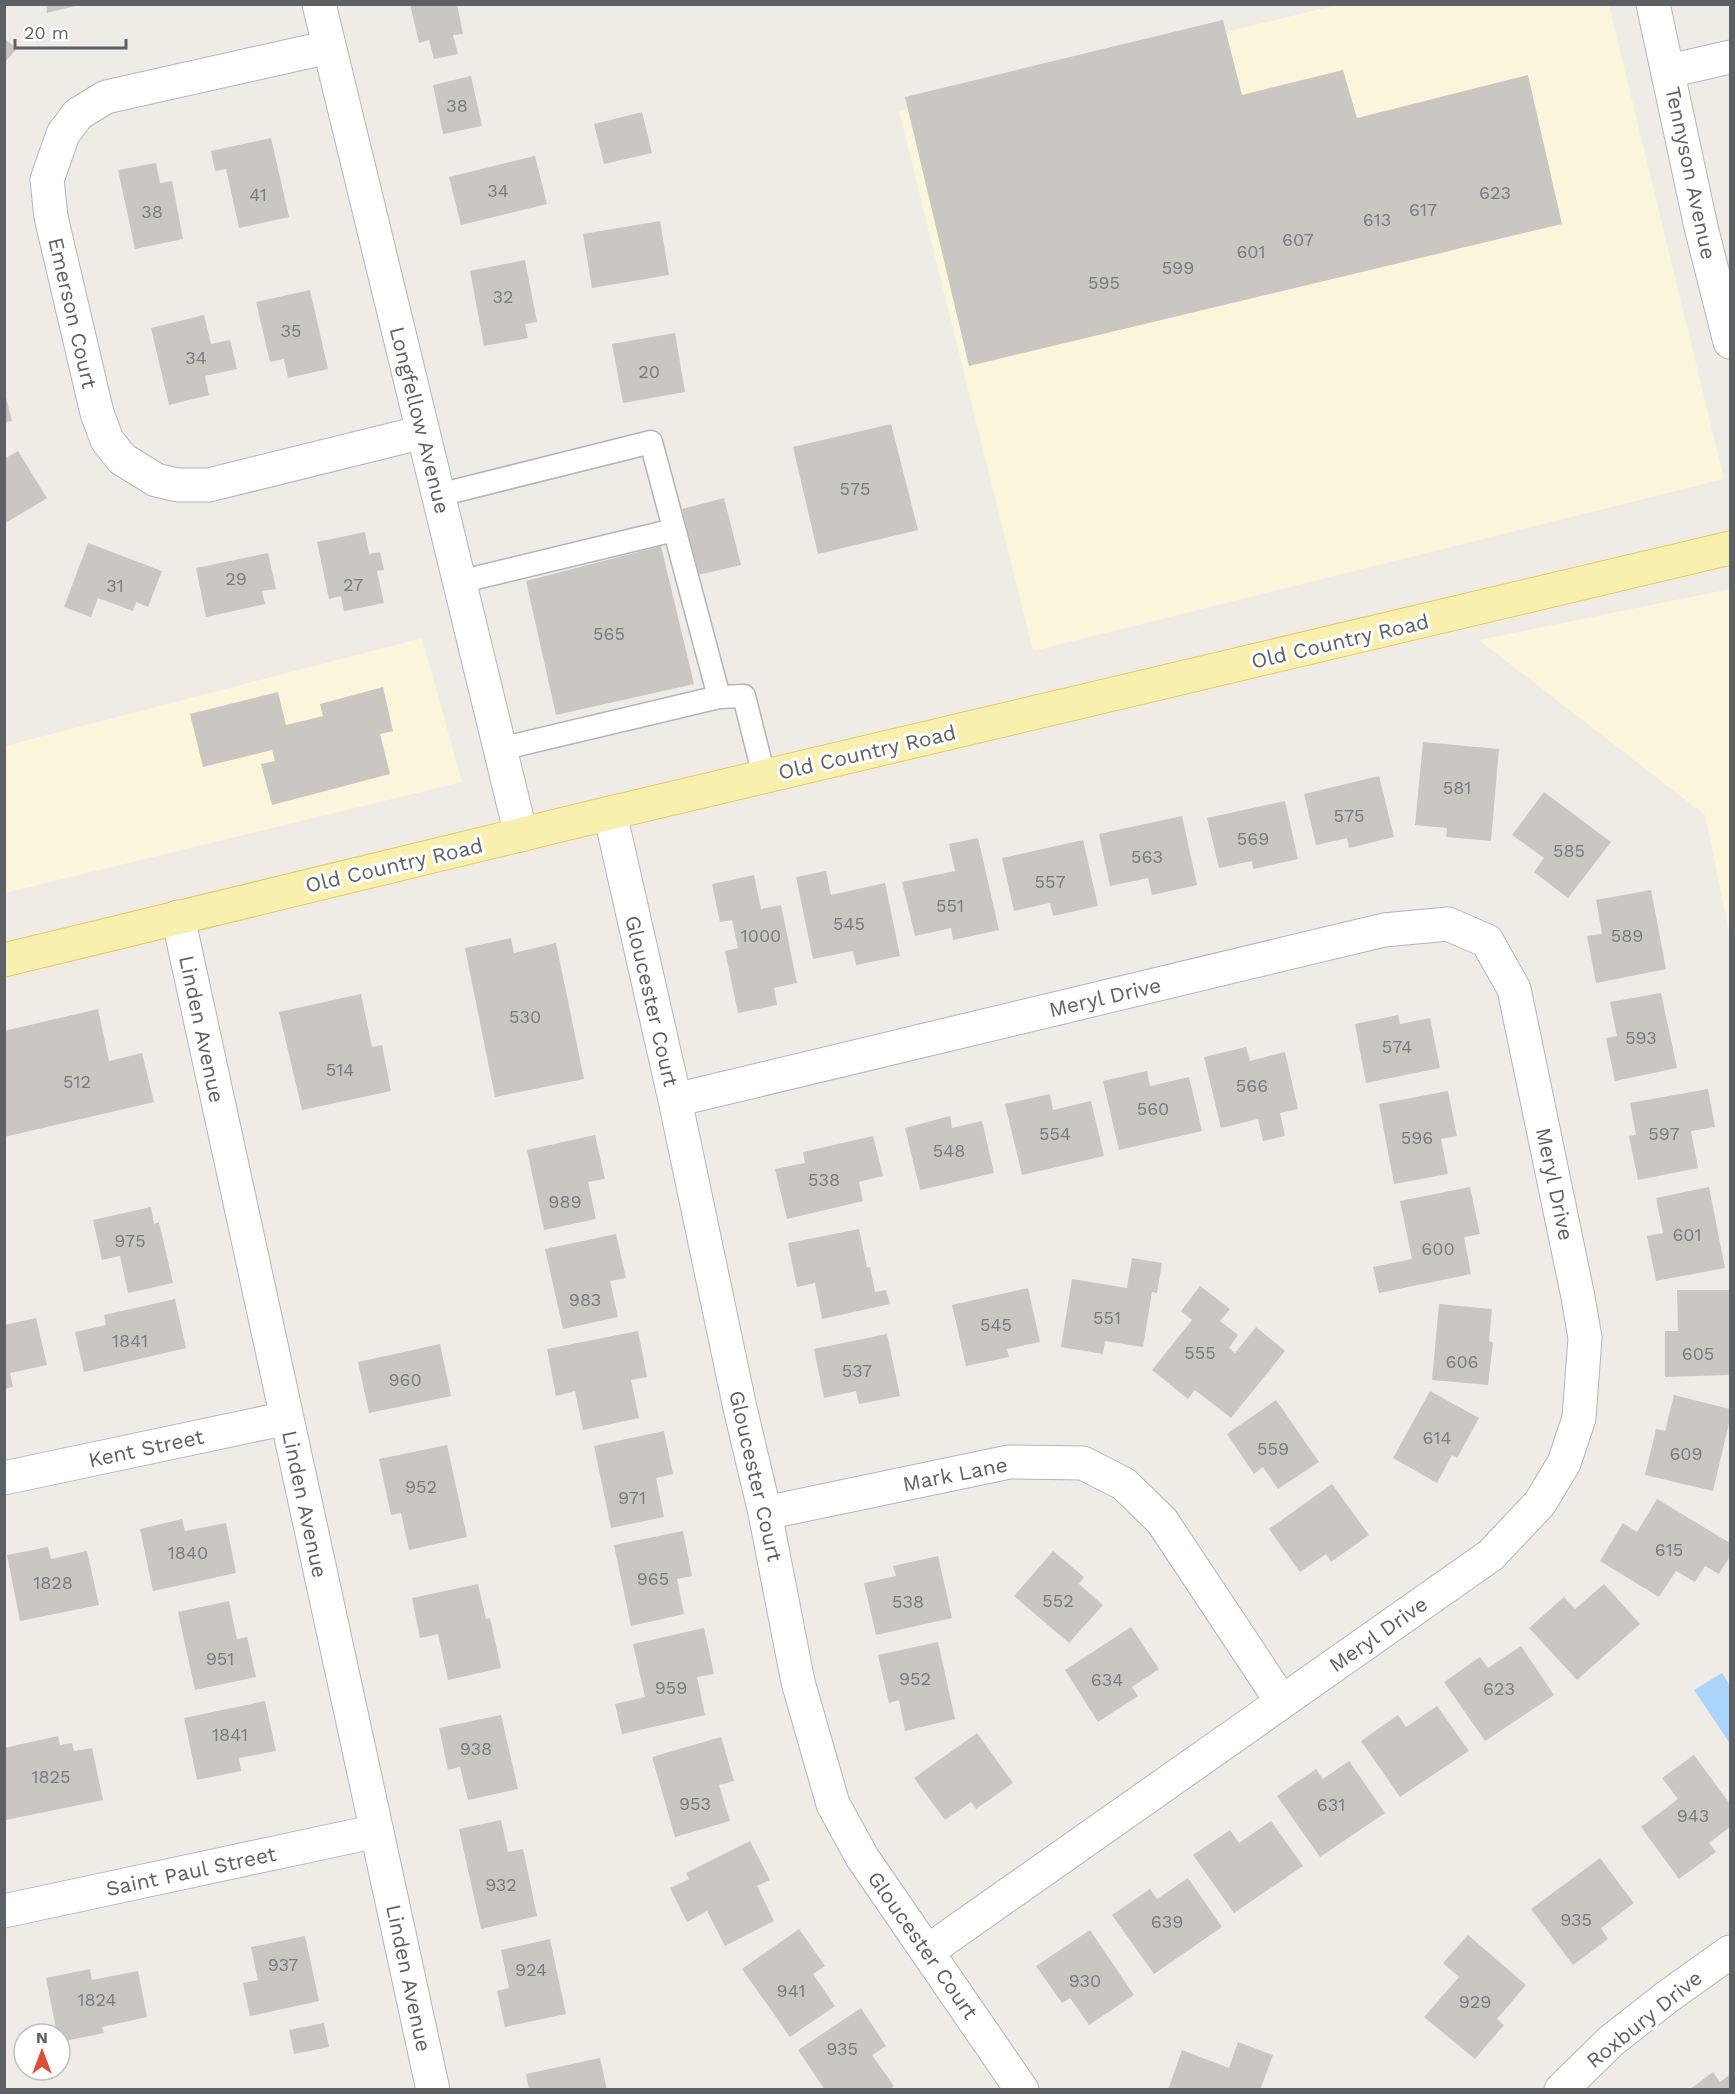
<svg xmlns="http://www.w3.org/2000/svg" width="1735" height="2094" viewBox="0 0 1735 2094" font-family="'Work Sans',sans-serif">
  <rect width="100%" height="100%" fill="#eeece5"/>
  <path fill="#fbf5dc" d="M1337 5H1609L1724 479 1033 651 899 111Z
    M1730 589V936L1705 815 1479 640Z
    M422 638 462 782 5 893V746Z"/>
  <path fill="#aad4f9" d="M1722 1673 1730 1686 1729 1742 1694 1690Z"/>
  <path fill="#cac7c2" d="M46 4H79V5L47 13Z
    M410 4H457L463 34 453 35 458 54 434 59 429 40 419 43Z
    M1223 20 1242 95 1343 70 1357 118 1528 75 1562 224 969 366 905 97Z
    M4 38 17 49 4 63Z
    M471 76 482 126 443 134 433 85Z
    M642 112 652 153 604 164 594 124Z
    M271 138 289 217 239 228 226 169 215 171 211 151Z
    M535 156 547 204 461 225 449 177Z
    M156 163 160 183 172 181 183 239 135 249 118 170Z
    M660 221 669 275 592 288 583 234Z
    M525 260 537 322 525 324 528 338 484 346 470 271Z
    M310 290 328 369 288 378 284 359 270 362 256 302Z
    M204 315 211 344 230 340 237 369 205 376 209 395 169 405 151 328Z
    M675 333 685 392 623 403 612 344Z
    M4 390 12 421 4 422Z
    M891 424 918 530 818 554 793 447Z
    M18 451 47 498 4 524V459Z
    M724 498 741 565 698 575 682 509Z
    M365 532 369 554 380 552 384 570 377 571 384 603 344 611 341 596 329 599 317 542Z
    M88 543 162 571 148 607 136 602 133 611 98 598 91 617 64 607Z
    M661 546 694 684 556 715 526 581Z
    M268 553 276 589 262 591 265 604 206 617 196 568Z
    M383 687 393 731 380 734 390 774 272 805 261 764 275 761 272 750 203 767 190 714 278 692 286 725 323 716 320 704Z
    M1423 742 1499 749 1491 841 1446 837 1447 828 1415 825Z
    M1379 776 1394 837 1349 848 1347 838 1316 845 1304 794Z
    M1544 792 1611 842 1568 898 1534 872 1544 858 1512 835Z
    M1285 801 1298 859 1253 869 1252 861 1219 868 1207 818Z
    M1182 816 1197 885 1152 895 1148 878 1110 886 1099 834Z
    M978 838 999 930 953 940 951 928 915 936 902 882 955 871 949 844Z
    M1083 840 1098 906 1053 916 1050 903 1014 911 1002 858Z
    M826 871 831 895 885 883 900 956 856 965 853 951 813 959 796 877Z
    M754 875 761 909 781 905 797 983 774 988 777 1005 738 1013 725 951 738 948 732 920 720 922 712 884Z
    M1651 890 1666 969 1596 983 1587 936 1602 934 1596 900Z
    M511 938 514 953 556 943 584 1079 495 1097 465 948Z
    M1661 993 1677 1068 1615 1081 1606 1038 1617 1036 1610 1002Z
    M361 994 372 1047 382 1045 391 1091 302 1110 279 1012Z
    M98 1009 109 1061 142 1053 154 1102 4 1137V1031Z
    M1398 1015 1400 1024 1430 1018 1440 1068 1366 1083 1355 1024Z
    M1246 1047 1250 1061 1285 1052 1298 1109 1280 1113 1285 1136 1263 1141 1258 1119 1221 1128 1204 1057Z
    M1147 1071 1150 1086 1189 1077 1202 1131 1119 1150 1103 1081Z
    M1708 1089 1715 1127 1691 1131 1698 1168 1638 1180 1629 1136 1636 1135 1630 1103Z
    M1448 1091 1457 1136 1441 1139 1448 1174 1394 1184 1379 1104Z
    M1050 1094 1053 1110 1091 1101 1104 1156 1022 1175 1005 1104Z
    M950 1116 952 1128 982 1121 994 1173 920 1190 905 1128Z
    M595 1135 605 1179 588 1182 596 1219 544 1230 527 1150Z
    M873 1136 883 1176 859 1182 863 1201 787 1219 775 1169 805 1163 803 1152Z
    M1470 1187 1480 1234 1464 1237 1471 1274 1379 1293 1373 1267 1412 1259 1400 1201Z
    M1709 1187 1725 1268 1656 1281 1647 1236 1663 1233 1656 1198Z
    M151 1207 154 1224 159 1222 173 1283 128 1293 120 1256 102 1260 93 1220Z
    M859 1229 867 1267H870L875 1292 886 1290 890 1304 822 1319 815 1283 797 1287 788 1243Z
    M616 1234 626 1278 610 1281 618 1317 563 1329 545 1249Z
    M1132 1258 1162 1263 1157 1293 1152 1292 1143 1347 1105 1341 1103 1354 1061 1347 1072 1279 1127 1288Z
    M1200 1286 1230 1309 1220 1321 1238 1335 1229 1348 1235 1353 1256 1327 1285 1351 1231 1418 1195 1390 1188 1399 1152 1370 1192 1320 1181 1311Z
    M1028 1288 1040 1342 1007 1349 1009 1357 966 1366 952 1305Z
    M1677 1290H1730V1375L1665 1377V1331H1678Z
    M175 1299 186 1348 84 1372 75 1332 106 1325 104 1315Z
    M1439 1304 1492 1309 1489 1341 1493 1342 1488 1385 1432 1380Z
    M36 1318 47 1365 10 1373 13 1387 4 1389V1325Z
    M638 1331 647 1377 631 1380 639 1418 583 1430 575 1391 556 1396 547 1349Z
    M887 1334 900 1396 859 1404 856 1391 824 1398 814 1349Z
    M440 1344 451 1396 369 1413 358 1362Z
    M1430 1391 1479 1418 1457 1458 1452 1455 1437 1483 1393 1458Z
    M1674 1395 1730 1409V1419L1713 1491 1645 1475 1656 1429 1665 1431Z
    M1276 1400 1319 1462 1278 1489 1263 1467 1254 1474 1227 1434Z
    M664 1431 673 1474 656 1478 664 1517 611 1528 594 1446Z
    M447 1445 467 1537 409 1550 401 1513 391 1515 379 1459Z
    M1332 1484 1369 1535 1331 1562 1326 1554 1300 1572 1269 1529Z
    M1657 1499 1730 1543V1556L1719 1574 1705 1566 1695 1582 1676 1571 1659 1597 1600 1561 1623 1523 1637 1532Z
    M182 1519 185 1531 226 1523 236 1573 153 1591 140 1529Z
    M683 1531 692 1576 677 1579 684 1614 631 1626 614 1545Z
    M48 1547 51 1559 87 1551 99 1605 20 1621 7 1555Z
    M1053 1551 1084 1577 1079 1584 1103 1605 1069 1643 1014 1596Z
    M938 1556 952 1618 876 1635 864 1583 896 1576 893 1566Z
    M478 1584 486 1619 490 1618 501 1668 448 1680 438 1634 420 1638 412 1598Z
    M1604 1584 1640 1624 1577 1680 1529 1628 1564 1597 1575 1609Z
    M229 1601 237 1639 247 1637 256 1677 195 1690 178 1612Z
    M1131 1627 1159 1669 1132 1687 1138 1696 1098 1722 1065 1670Z
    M704 1628 714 1674 697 1677 705 1715 622 1734 615 1704 645 1697 633 1644Z
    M938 1642 955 1719 905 1731 899 1700 889 1703 878 1655Z
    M1521 1646 1554 1695 1485 1741 1444 1682 1480 1657 1488 1668Z
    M265 1701 276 1751 239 1758 241 1771 197 1780 184 1718Z
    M1437 1706 1469 1751 1400 1797 1361 1741 1398 1715 1406 1727Z
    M501 1715 518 1789 468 1800 460 1767 448 1770 439 1728Z
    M977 1733 1013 1783 976 1809 971 1802 945 1820 914 1778Z
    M58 1736 60 1745 72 1743 74 1751 92 1748 103 1800 6 1820 4 1812V1748Z
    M721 1737 734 1781 719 1785 730 1821 675 1837 652 1757Z
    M1694 1755 1730 1804V1827L1709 1843 1716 1852 1679 1879 1641 1827 1678 1799 1662 1778Z
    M1349 1761 1385 1813 1320 1857 1277 1796 1316 1769 1323 1779Z
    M501 1820 508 1852 523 1849 537 1916 481 1929 459 1829Z
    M1271 1821 1303 1866 1234 1913 1193 1855 1230 1830 1239 1843Z
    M750 1841 770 1880 757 1886 774 1921 725 1946 707 1911 687 1922 670 1888 689 1879 686 1873Z
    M1600 1858 1634 1903 1601 1928 1608 1939 1573 1965 1531 1909Z
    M1188 1878 1222 1927 1154 1974 1112 1915 1150 1889 1157 1899Z
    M799 1929 825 1966 813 1974 835 2006 790 2037 742 1969Z
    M1090 1930 1134 1995 1089 2025 1070 1998 1062 2003 1036 1966Z
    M1468 1935 1526 1985 1497 2019 1504 2025 1475 2059 1424 2017 1459 1977 1443 1963Z
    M305 1936 319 2001 250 2016 243 1983 258 1980 251 1947Z
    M550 1939 566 2014 505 2027 497 1991 509 1988 501 1950Z
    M90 1969 92 1980 138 1971 147 2017 102 2027 104 2033 60 2042V2034H57L46 1978Z
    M861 2008 886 2046 872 2055 894 2086 889 2090H825L798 2050Z
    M324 2023 329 2047 294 2054 289 2030Z
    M1238 2042 1273 2055 1260 2090H1168L1182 2050 1229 2068Z
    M600 2058 607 2090H529L526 2074Z
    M1713 2072 1720 2082 1730 2074V2090H1689Z"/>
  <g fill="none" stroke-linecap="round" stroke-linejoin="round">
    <defs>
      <path id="service" d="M439 495 651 442 719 697 744 696 764 776
        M459 582 674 530
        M500 749 719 697"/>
      <path id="minor" d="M319 4 521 835
        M1653 4 1701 227 1730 342
        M329 47 106 97 78 114 63 134 47 180 51 217 97 413 107 440 122 459 156 480 178 485H209L423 432
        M1669 71 1730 57
        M610 813 675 1100 740 1408 765 1513 798 1682 833 1804 862 1857 1022 2090
        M178 917 433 2090
        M675 1100 1384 930 1448 924 1487 941 1514 989 1578 1297 1585 1338 1579 1418 1564 1463 1540 1503 1491 1555 928 1951
        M4 1478 287 1418
        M765 1513 1009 1462 1083 1463 1124 1484 1162 1521 1282 1702
        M4 1911 377 1831
        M1561 2090 1611 2041 1667 1997 1730 1952"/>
      <path id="primary" d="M4 960 610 813 1730 548"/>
    </defs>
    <use href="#service" stroke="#b2b5b9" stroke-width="25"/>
    <use href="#minor" stroke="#b2b5b9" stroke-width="35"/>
    <use href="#primary" stroke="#e8c864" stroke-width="35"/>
    <use href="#service" stroke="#fff" stroke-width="22"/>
    <use href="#minor" stroke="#fff" stroke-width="33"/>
    <use href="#primary" stroke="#f9f0af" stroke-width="33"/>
  </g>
  <g text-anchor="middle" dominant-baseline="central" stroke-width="6" stroke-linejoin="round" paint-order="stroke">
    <g font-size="18" fill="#787a7c">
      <text x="457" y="105">38</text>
      <text x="498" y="190">34</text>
      <text x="1495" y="192">623</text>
      <text x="258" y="194">41</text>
      <text x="1423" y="209">617</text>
      <text x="152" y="211">38</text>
      <text x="1377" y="219">613</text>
      <text x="1298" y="239">607</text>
      <text x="1251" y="251">601</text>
      <text x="1178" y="267">599</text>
      <text x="1104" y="282">595</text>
      <text x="503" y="296">32</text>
      <text x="291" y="330">35</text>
      <text x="196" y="357">34</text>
      <text x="649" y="371">20</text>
      <text x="855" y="488">575</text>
      <text x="236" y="578">29</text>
      <text x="353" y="584">27</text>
      <text x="115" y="585">31</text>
      <text x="609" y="633">565</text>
      <text x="1457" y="787">581</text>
      <text x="1349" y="815">575</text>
      <text x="1253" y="838">569</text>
      <text x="1569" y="850">585</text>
      <text x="1147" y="856">563</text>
      <text x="1050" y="881">557</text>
      <text x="950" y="905">551</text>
      <text x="849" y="923">545</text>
      <text x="761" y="935">1000</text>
      <text x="1627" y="935">589</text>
      <text x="525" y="1016">530</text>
      <text x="1641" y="1037">593</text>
      <text x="1397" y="1046">574</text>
      <text x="340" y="1069">514</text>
      <text x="77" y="1081">512</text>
      <text x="1252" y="1085">566</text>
      <text x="1153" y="1108">560</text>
      <text x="1055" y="1133">554</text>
      <text x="1664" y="1133">597</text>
      <text x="1417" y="1137">596</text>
      <text x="949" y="1150">548</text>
      <text x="824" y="1179">538</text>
      <text x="565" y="1201">989</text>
      <text x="1687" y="1234">601</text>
      <text x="130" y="1240">975</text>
      <text x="1438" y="1248">600</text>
      <text x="585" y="1299">983</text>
      <text x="1107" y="1317">551</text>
      <text x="996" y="1324">545</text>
      <text x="130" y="1340">1841</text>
      <text x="1200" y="1352">555</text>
      <text x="1698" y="1353">605</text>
      <text x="1462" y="1361">606</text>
      <text x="857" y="1370">537</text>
      <text x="405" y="1379">960</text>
      <text x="1437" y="1437">614</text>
      <text x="1273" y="1448">559</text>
      <text x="1686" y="1453">609</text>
      <text x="421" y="1486">952</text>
      <text x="632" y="1497">971</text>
      <text x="1669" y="1549">615</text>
      <text x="188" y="1552">1840</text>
      <text x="653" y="1578">965</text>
      <text x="53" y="1582">1828</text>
      <text x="1058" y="1600">552</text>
      <text x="908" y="1601">538</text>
      <text x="220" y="1658">951</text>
      <text x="915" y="1678">952</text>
      <text x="1107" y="1679">634</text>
      <text x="671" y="1687">959</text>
      <text x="1499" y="1688">623</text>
      <text x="230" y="1734">1841</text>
      <text x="476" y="1748">938</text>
      <text x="51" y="1776">1825</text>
      <text x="695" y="1803">953</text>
      <text x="1331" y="1804">631</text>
      <text x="1693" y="1815">943</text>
      <text x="501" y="1884">932</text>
      <text x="1576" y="1919">935</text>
      <text x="1167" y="1921">639</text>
      <text x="283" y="1964">937</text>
      <text x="531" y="1969">924</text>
      <text x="1085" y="1980">930</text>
      <text x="791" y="1990">941</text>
      <text x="97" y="1999">1824</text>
      <text x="1475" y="2001">929</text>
      <text x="842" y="2048">935</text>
    </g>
    <g font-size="21" fill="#5d6064" stroke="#fff">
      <text transform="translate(1691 173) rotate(78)">Tennyson Avenue</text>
      <text transform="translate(73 313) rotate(77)">Emerson Court</text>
      <text transform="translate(420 420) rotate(76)">Longfellow Avenue</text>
      <text transform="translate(1340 641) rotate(-13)">Old Country Road</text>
      <text transform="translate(867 752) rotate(-13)">Old Country Road</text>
      <text transform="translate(394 865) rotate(-13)">Old Country Road</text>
      <text transform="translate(1105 997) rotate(-13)">Meryl Drive</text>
      <text transform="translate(652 1001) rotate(77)">Gloucester Court</text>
      <text transform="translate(202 1029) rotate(78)">Linden Avenue</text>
      <text transform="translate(1555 1184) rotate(78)">Meryl Drive</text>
      <text transform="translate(146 1448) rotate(-12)">Kent Street</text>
      <text transform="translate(955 1474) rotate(-11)">Mark Lane</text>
      <text transform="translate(756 1476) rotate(77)">Gloucester Court</text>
      <text transform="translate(305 1504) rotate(78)">Linden Avenue</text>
      <text transform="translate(1378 1634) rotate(-35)">Meryl Drive</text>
      <text transform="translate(191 1871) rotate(-12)">Saint Paul Street</text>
      <text transform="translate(923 1945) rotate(55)">Gloucester Court</text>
      <text transform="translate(409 1978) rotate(78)">Linden Avenue</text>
      <text transform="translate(1644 2019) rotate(-39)">Roxbury Drive</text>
    </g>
  </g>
  <rect width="1735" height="2094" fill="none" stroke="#5d6064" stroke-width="12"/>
  <g transform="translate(42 2052)"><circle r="28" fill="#ffffff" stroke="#bebfc1" stroke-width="1.5"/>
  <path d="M0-4.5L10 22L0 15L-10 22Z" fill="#dd4e3c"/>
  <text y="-9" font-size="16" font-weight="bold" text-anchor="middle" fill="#5d6064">N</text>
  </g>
  <path d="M15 39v9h111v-9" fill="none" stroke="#5d6064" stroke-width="3"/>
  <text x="24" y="39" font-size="18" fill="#5d6064" stroke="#ffffff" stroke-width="4.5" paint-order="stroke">20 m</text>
</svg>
